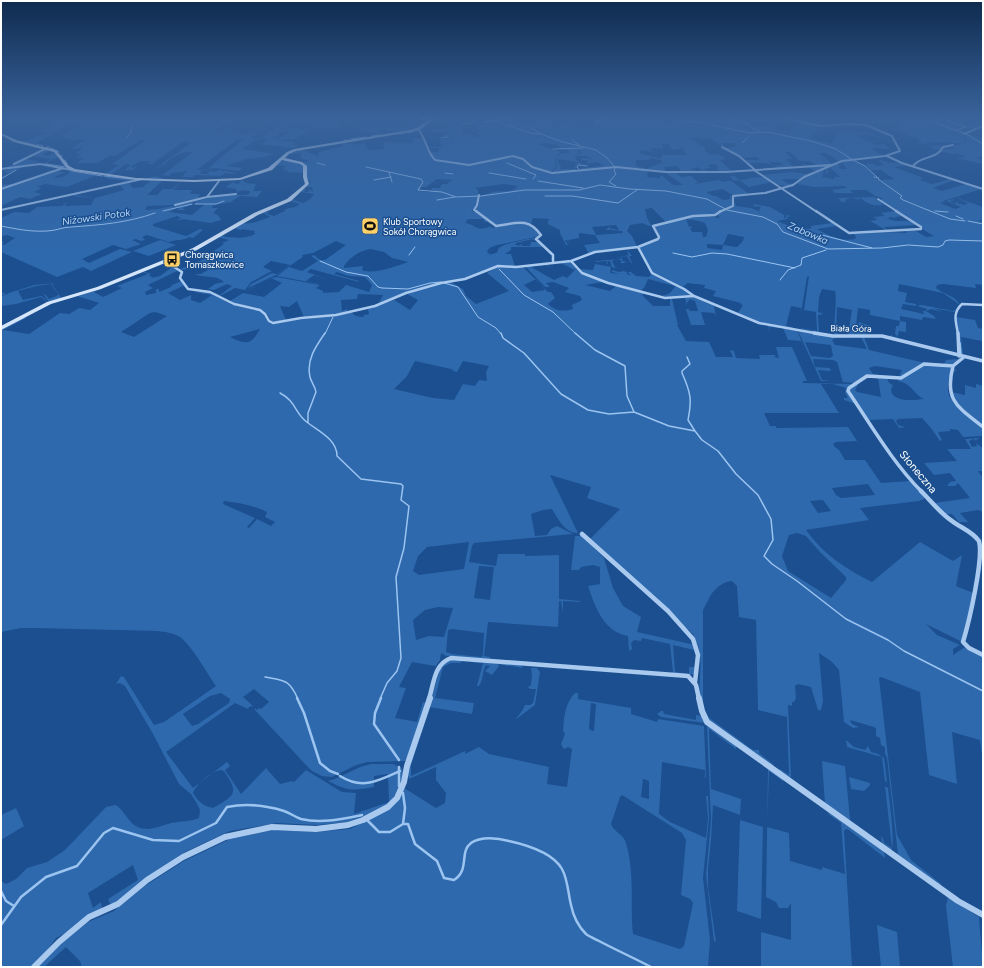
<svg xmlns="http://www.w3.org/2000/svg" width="984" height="968" viewBox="0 0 984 968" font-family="Figtree,sans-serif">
  <rect width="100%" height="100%" fill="#1b4f8f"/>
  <path fill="#2e69ad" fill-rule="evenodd" d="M53 118H216L198 126 202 127 224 118H237L214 130 220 132 231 126H242L257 118 243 126 248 127 265 118 245 129 246 128C240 126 234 127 229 130L239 133 242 131 239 134 243 135 266 123 262 122 269 118H276L250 133H257L283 118H297L277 130 285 129 304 118H305L301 121 317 123 323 118H334L329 122 339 124 336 133H334L335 131H330H336L337 128 309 126 314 125 316 123 305 122 298 127H295L303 123 299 121 289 128 291 130 284 131 271 139 280 138 294 128 309 130 295 139 271 140 295 142 292 145H298L293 148 262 144 268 140 261 138 260 140H255L242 149 275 154 264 157 247 159 226 166 242 168 239 171 214 168 200 171 201 174H207L210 171 215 172 219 170 236 173 235 174 225 173 221 176 195 175 193 177H182L187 171 172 173 169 176 162 175 155 176 165 179H144L164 174 193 152C179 151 170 158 162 167L163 164 144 177 192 142 184 141 152 164H147L151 161 144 162 145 161H140L132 166V168L137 166 133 170H125L116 176 131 165 126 164 110 175 105 174 119 165 112 164 146 140H140L115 156 110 155 98 163H77L84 158H77L81 155 76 153 83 148 70 149 85 140 76 139 56 149 73 140 65 138 61 136 82 125 72 124 34 144 24 142 46 132 38 131 60 122 49 121ZM280 121H288L258 139 250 138ZM238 139H244L220 158 208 169 197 170Z
    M419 118 429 120C416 130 408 131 392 134L406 131H386V129L379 132 384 134H390L370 136H369L377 135 374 132H359V127C375 127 415 129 427 121Z
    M449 118 455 125 467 123 462 127V134H471L477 138 481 136 476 133 480 131 479 129H476L477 127 469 120 470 118H480L483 122 489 121 487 118 490 121 508 118H530L516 120 525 124 534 122 533 120 549 118 553 123 550 124 554 128 559 126 558 125 568 123V125H571L570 123H576L571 125C578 128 586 129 592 125V124L593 125 595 122H592H595L596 123 599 121 578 120 577 123 578 120 569 121V120L565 119 601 120 605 118 637 120 669 118 660 123 671 124 673 122 669 120 670 118H750L753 120 754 118H772L769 123 754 121 750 123 754 126 767 127V129C770 126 771 121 773 118L771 122 777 123 782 119 780 118 824 126 809 125 822 131 871 133 882 138 866 135 857 136 867 141 882 142H871L876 145 890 143 894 141 895 144 893 142 884 145 891 149 870 148 883 156 838 161 827 153H819L831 163 837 162 830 165 813 151 830 166 803 177 797 182 799 179H781L789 184 796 183C783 192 771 180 760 173L762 175 793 172 807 174 815 171C810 167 805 168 801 164L815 166V165L810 161H800L790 152H785L792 159H785L792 164 789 163 793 166 792 168H777L775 166 783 165 779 162H771V161L769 162 775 167C768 161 759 163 750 163L754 168 745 160H759L757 157 744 158 739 155 726 151H730L726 148 737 147 736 143H731L732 146 730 143H722L724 148 727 150 719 151 725 150 720 148H714V150L712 148H724L711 138H690L705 148V151L710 155 718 154 726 159 720 160 732 172H736H712L711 171H719L716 168 718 167 715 164 707 165 711 168 703 169 708 171H699L702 170 697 167 691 169 698 171H681L677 166 664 167 666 171H679L675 172 681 177 691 176 698 182 695 184 718 180 724 182 733 180 730 176H734L740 180 748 179V178L763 177 751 170H753L781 187 772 182 749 187 739 180 731 181 749 194 730 196 733 195 722 189 706 192 713 196H716L723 200 730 199V196H731L733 205 731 207 723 209 714 215 705 216 721 218 717 215 723 210 734 207V197L740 199 733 198 736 206 751 208 761 212 759 210 761 207 758 206 754 208 756 206H753L754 204 770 207 784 215V219L787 216 785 215 789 214 786 215 791 216 787 217V219L777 221 799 230 804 229 799 225 807 229 812 228 810 226 832 223 836 226 817 229C827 235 842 242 855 239L856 237 854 234C871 233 890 231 907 233L906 231H916L926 237 934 236 924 230 922 227 881 201 882 198 875 196 867 190H850L853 193H835L832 190 847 188 845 186 815 187 797 184 803 178 824 170 823 173 827 174H823L822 177 834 179V177H840L831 168 828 170V174L825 172 826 170 839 163 838 165 842 166 838 167 841 169H847L841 162C858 155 869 170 881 180L894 179 881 170H871L865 164H874L877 166 885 165 878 160C883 160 886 162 890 163 897 163 901 163 907 165L894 167 923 178 920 180 932 184 950 179 954 180 933 188 942 191 965 184 981 189 943 201 944 202 940 203 955 209 961 207 946 201C949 200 952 198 956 200L950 201 955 204 956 202 959 201 957 203 964 205 968 203 956 198 962 195 957 198 983 207V219L978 221 983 222V285L975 284 976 288 943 284 937 285 936 288C944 295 955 295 960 305L943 293 899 284 898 291 907 293 905 302 916 304V306L903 304 901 309 924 314 923 311H926L927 309 917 306 921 305 917 304 953 311 956 309 954 312 933 308 943 312 931 309 926 311 934 316 936 319 923 317 922 320 900 316V321L906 322V332L899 331 897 339 919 345 897 339V336L895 334 896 326H899L900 321 870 315V310L858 308 855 334 859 322 870 326H862L864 327 862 332 878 334 860 332 887 337 892 335 894 338 895 335V338L870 334 848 335 852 310 837 307 836 333 845 335H834C834 325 837 296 835 291L822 289 819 297 818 312 824 314 818 315 819 332 832 335 802 329 801 328 817 331 816 312 804 310 809 276 807 277 802 307 801 311V308L791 306 786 326 793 327 792 328 761 323 738 313 743 305 740 304 741 303 713 296 716 291 704 288 705 285 687 283 686 285 683 286 693 294 692 296 665 297 662 295C668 296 673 291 675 286L648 279 644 288 640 291C622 286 592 281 578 269L593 270 595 264 612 267 610 261H607L608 264H603H607L606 261 596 262 595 261 621 259 620 257 629 255 627 252 628 251 632 256H629L632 263H631L627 256 621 257 623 261 626 262 624 263H627H620L622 261C620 259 614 259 612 261L615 267 617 268 611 267 610 273 620 274 612 272V270L615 269 612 270 619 272 624 271 628 273 626 274 631 275 628 272H631L636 276 649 277 653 273 639 247 659 239V236L654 226 670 222H666L652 208 645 209 647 218 651 225 662 223 650 226 642 223 630 225 627 231 632 236 637 246 610 251H618H596L589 254 584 245 600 243 595 235 579 233V238L568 240 569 244 567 240H565L568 245 578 244 566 245 560 233V230L548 224V221L550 219 533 218 531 224H529L538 230 540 236 493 246H497L491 247 487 251 488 253 491 254 488 255 496 253C498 252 498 249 499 248 504 243 526 240 533 238L537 241 532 239 516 243 515 245 522 246 520 245 521 244 523 246H530L531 242H538L545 247H511V250L505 254H511L515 266H525L495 267 479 275 451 282 463 289 466 296 476 304 509 291 487 273 498 267H523L548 292H551L555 298 548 304C555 311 563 312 573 309L572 305 582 300 580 296 565 292 569 288 553 282 546 283 550 287H545L526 267 540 264 543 265 542 266 539 265 531 267 554 280 563 276 567 278 575 270 559 262 546 264 551 268 544 264 570 262 577 270 583 274 612 285 603 282 585 285 610 291 616 286 664 298 644 294 642 295 653 306H670V299H668H681H672L678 325H677L686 341 709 342 716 357H733L730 350 734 351 736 358 760 359 759 355H776L774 357 779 358 776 347H792L807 381H803V383L851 384 847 391 854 402 853 403 844 400V398H848L845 393 846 388 833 384H821L839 413H764L770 426H776V428L848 427 857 441 836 442 833 444 836 448 839 450 845 460H865L881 483 910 481 924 496V499L919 501 860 508 869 520 806 530C822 553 847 570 872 582L920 542 953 561 962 555 956 586 973 593 974 591 976 592 962 642 926 624 937 635 960 645 953 649V655L965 647 983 656V762L980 740 952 732 957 784 929 775 920 692 881 677 879 678 897 835 911 860 941 884 940 886 898 855 887 757 885 754V747L881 745 880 738 876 736V729L874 727 850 720 852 724 859 727 853 728 844 722 839 670 832 662 819 653 823 701 821 710H818L811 687 798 684 795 686 796 698 794 702H792V706L788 705 791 776 789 779 779 771 780 769 789 775 787 717 758 710 756 620 739 617 737 586 732 581 726 582 719 586 712 593 703 610V707L708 717 753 750H759V753L774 765 773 766 708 720C693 702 703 675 700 654 699 647 696 640 693 634L590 541V539L620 509 587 498 591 487 550 475 578 533C565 533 558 519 552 509L543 510 531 514 535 536 547 535 551 529 557 526 573 534 474 543 472 546 469 562 496 566 498 554H525V556L559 555V599L580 601 581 602 563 601V613L561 601H559L558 627 488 622 484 656 490 657 489 659 446 656 441 653 440 660 435 667V666L412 662 399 687 406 688 395 718 417 722 423 702 427 703 408 757 405 761 367 762 354 766 332 777 322 776 312 771 306 765 255 710V708L257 710 259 708 261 709 269 702 254 689 243 697 253 706 249 707 248 709 235 703 166 752 193 788 227 762 230 766 225 770 241 794 266 768 280 784 292 781 294 782 306 770 342 792 356 793 354 814 389 802 388 774 374 776V787C351 791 348 791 328 781L335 779 360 767 371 764H393L402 768 403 777 391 803 366 815 349 822 317 825 277 823 230 831 185 852 135 887 115 903 110 904 108 899 138 880 133 865 88 893 93 908 101 902 102 909 88 914 71 930 56 938 46 952 31 967H1V881L6 884 16 879 27 868 47 862 65 850 106 807 116 805C125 811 128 823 138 827 149 832 160 826 171 823 181 821 189 822 199 818L200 810 196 802 191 794 179 784 153 734 125 686 120 683 116 684 121 676 124 677 154 725 164 722 216 686C206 672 193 647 180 637 173 633 166 632 158 631L36 628H21L1 632V329L23 317 26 318 3 330 29 334 60 313 69 314 79 308 90 310 99 303 77 296 101 289 94 292 103 297 122 288 117 286 148 274 141 272 127 277C136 274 142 270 151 274L149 276 153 277 152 278 160 276 171 268 165 263 148 270 165 263 181 272V274L178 276 181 273 177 271 148 285 153 288 145 292 146 295 156 293V290H155L157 289H159V292L171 287 172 285 181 281 185 287 183 286 168 293 180 300 191 295V300L200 303 212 295 195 292H209L236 306 257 310 264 314 270 323 339 315 349 311 356 316 363 317 364 315 369 314 368 309 365 308 376 306 394 300 410 310 418 300 407 294 439 283 401 295 380 304 367 307 379 303 383 295 358 294 357 299 341 300 342 311 347 309V311L338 314 304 317 297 301 289 307 280 306 286 320 277 322 271 321C270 319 268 315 266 313 258 304 241 308 230 301L253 287 256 286 243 293 264 297 282 283 271 278 258 284C264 281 270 278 277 277L320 285 316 288 323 291V293L339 292 346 285 369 292 372 285 365 277 349 276 337 272 334 274 359 281V282L311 269 307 272 327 279 314 275 306 281 320 284 277 276 289 267 302 271 318 261 311 256 314 255 320 260H325L346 245 336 241 313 253 302 255 303 257 276 275 248 288 251 284 272 273 277 274 290 265 271 261 263 267 272 271 251 282 245 290 235 288 220 296 213 292 220 295 232 286 227 284 214 290 208 289 215 284 224 282C215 274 205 279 195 274H201L208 270 202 268 208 265C195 263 191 274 177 268L180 269 207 258 208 255 224 244 222 243 229 240 218 237 223 234 222 236C234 238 246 239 255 234L254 233 255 231 242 229 241 230 234 228 247 220 243 223C253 225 260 220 270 217L263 213 269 212 267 214 274 216 285 211V209L295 207 300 204 290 201 267 210 289 201H293L291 200 295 198 293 200 304 203 311 198 314 194 301 192 306 188 304 192H308L310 189 312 192H313L312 187H307L311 182 306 178V166L302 163 309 161 308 160 302 159 300 156 302 153 290 154 291 153 312 147 302 150 318 156 319 152 344 146 339 142 346 141 344 142 352 145 364 143 361 139 348 141 361 138H362L368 150 384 149 383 142 413 143 412 138H423L426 149 435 160 427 149 430 152H439V148H427L426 143 427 147H441L440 139H452L450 136 444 137 443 134H449V132L433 133 432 130H420L447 128 454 125ZM783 119 793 121 791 125 794 121 796 122 792 127H783H792L789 132 776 130 777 124H780ZM816 131 837 133 832 143 811 139ZM544 143 555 144 561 148 557 149 568 150 570 153 560 154 556 160 557 167 552 172 555 173H549L540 169 550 172 556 167 555 160 560 152 538 144ZM662 144H669L672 150 683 148 687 155H662L661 159 639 153 641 150 654 152 650 150 653 148 663 149ZM579 149 581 153 577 156H587L593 160 586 158 579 159 588 161 587 164 596 162 604 165 600 164 603 166 582 168 581 170H576L572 167 575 169H560L561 165 558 164V159L578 162 574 167 579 169 577 168V166L582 165 575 158 579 153 578 151ZM649 158 661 160 663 163C656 164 654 167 647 168L648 170 641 169H646L640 167 646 168 636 166V160H650ZM650 170 666 173 683 185H673L661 175H660V178L647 177 648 171ZM437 179 454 180 450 181 447 184H442L440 188H432L430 192 419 191 421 187H426ZM504 184 518 186C511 194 502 190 493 192 489 193 485 195 480 196H478V190L475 188ZM473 209 482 214 489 222 497 226 514 222 525 223H513L493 228 489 226V227C476 232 475 224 465 223L468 219H483L485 222H488L481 214 471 211ZM686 219 699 221 705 223 708 230 706 237H703L702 232H692L690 228H692L691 226 689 227ZM616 225 619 230 613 229 609 227 606 230H610V228L612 230 622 231 623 233 596 235 592 227ZM728 234 744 237 743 241 737 247 723 245 722 250 707 248V244L723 245ZM371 249 384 252 392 258 408 262C394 267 379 273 364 271L362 270 363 266 344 268V266C350 257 361 250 371 249ZM536 279 545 290 532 292 524 285ZM155 312 167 316 134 337 121 332 150 313ZM260 329C251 345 246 345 230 337ZM415 361 451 369 453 370V371L457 372 463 361 489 366 486 372 487 381 479 380 475 386 463 384 454 400 433 398 394 389 407 376ZM868 484 875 495 841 498 836 495 832 488ZM823 500 831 511 818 513 810 501ZM224 501C240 503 253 505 267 512L265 517 275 522 271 526 257 519 249 528 247 527 255 518 223 504ZM797 533 806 536 820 552 846 577V580L831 598 788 571 782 556 789 535ZM469 542 464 569 419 575 413 571 418 556 427 547ZM479 566 494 567 490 600 474 598ZM438 607 453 608 444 637 429 636 416 640 413 620 425 610ZM452 629 484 633 483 655 481 657 452 654 446 652 448 630ZM221 693 230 699 229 703 198 724 192 726 183 714 210 696ZM220 770 224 771C239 793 236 795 213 808 203 806 198 801 193 793 196 784 211 772 220 770Z
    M892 118 924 120 920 118 930 120 937 118H963L967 119 958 122 967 125 975 122 973 121H974L983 125 973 129 967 128 959 130 966 132 963 134 965 141 963 143C952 144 944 141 933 142L935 145 931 142 924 143 933 146 946 145 941 146V150L933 149 930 145 915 143H924L918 141 919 139 890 128 898 127 900 125 892 121Z
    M968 133 983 139V157L976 158 983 160V164L956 158 966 157 957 153 953 154 942 152 944 147V149H955L953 148 955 147 950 146 966 143 965 134Z
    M44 149 50 150 42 155 48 156 54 152 53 151 61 159 58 157 46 163 65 167 60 162 62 161 66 167 46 164 25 166 1 179V177L9 173 2 172 8 170 5 168 24 159 39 161 33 164H42L51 159 30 156Z
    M284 160 300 163 304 166 303 173 287 172 288 170H283L286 166 277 165 275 166Z
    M61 169 59 171 66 173 60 174 54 178C62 178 67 176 71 170L102 175H97L67 187 45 184 37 187 42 188 34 192 42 194 30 199 20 197 3 205 1 204V184C25 188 45 166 69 170Z
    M103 176 141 180 129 183 133 188 143 187 150 181 142 180 168 181H162L147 195H157L163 189H172L182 181 173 190H192L190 194H200L198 197H205L175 205 147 206 145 210 158 209 193 202 192 205 182 208 186 210H178L179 207 169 212 192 215 205 204H195L196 201 225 195H247L250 193V191L242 190 236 193 237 191 236 189 225 187 235 181 234 183 238 184 242 180 246 183 256 184 253 191H262L257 197 272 198 240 196 231 202 213 205 212 208H218L213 213 218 215 221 220 211 223 183 219 175 221 181 218 177 216 153 224V226L186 236 200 229 203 230 193 238 189 237C184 241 176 239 169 242L147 235 142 237 145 240 141 241 136 239 132 240 141 244 126 249 113 245 82 259 89 263 120 249 132 252 91 271 83 267 57 277 1 252V241L4 242 2 244 4 245 15 238 7 235 2 236 1 218 14 212 29 213 37 207 62 206 67 202 65 206 91 205 95 198 73 196 85 192 75 195 95 198 124 190 120 185H114L124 184 136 180 127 181 105 178 108 177Z
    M874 197 882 202 881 204 886 205C874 205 872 207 860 198L858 200C854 197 849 198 845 200L846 202H842L838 198Z
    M895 211 903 216 895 217 894 219 893 217 887 218C898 225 905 216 916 225L884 227 888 231 870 221 876 220 877 219 873 217 885 216 881 213Z
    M160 240 176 245 149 256 133 251Z
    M57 283 52 284 61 298 72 295 49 302 44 295 45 294 49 299 57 296 58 294 51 284 36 286 18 291 23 300 41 296 43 297 48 303 41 297 16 304 1 306V296L9 294 1 295V292L6 294 34 285Z
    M685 298H695L714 306 716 316 714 313 701 312 705 325H691L683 300 686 309H688V308L690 311H698L695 301 690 299 687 303V306Z
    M956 317 975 320 978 328 983 329V345L982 341 961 337 963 354 961 355Z
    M768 326H770L797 330 805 350 801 341 788 340 783 328 769 327 770 334Z
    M802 330 836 337H879L955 355 884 338 864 337 869 350 921 362 944 364 946 360 958 359C954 369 937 364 928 364L951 368C949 381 943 397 957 404 951 392 946 384 954 369L957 370 953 372 951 392 965 395V385L976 388V384L983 386V425L976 420 975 421 983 428V436L963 437 958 430 950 429V431L938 432 942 440 940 441 931 428 922 418 898 419 896 421 898 425 905 427 899 428 893 419 869 420 850 392 849 389 857 383 858 385 855 390 857 392 881 397 878 378H887L889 383 893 385 891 390C893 403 913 400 924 399 913 394 913 384 898 381L899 377 868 375 854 383 843 382 837 362 833 360 813 359 815 367 830 368 831 371 818 370 822 380 831 381H821L798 331ZM861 337 867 349 835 345 832 340 835 338ZM805 342 831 345 833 356 830 358 811 356ZM875 366 902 370 899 377 873 374 869 368Z
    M980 438 976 440 977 442 974 439 969 441 972 447 977 446 976 443 983 448V471H978L983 478V512L978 510 960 513 968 522H959L952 514H945L935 503 970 498 958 483 955 486H947L950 482 956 481 950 473 934 475 924 463 957 461 947 449H971L965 439Z
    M575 536H582L604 558 613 588 623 606 641 617 637 632 695 645 697 654 695 655 696 654 694 650 673 645 675 672 689 674V667H694L697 661 695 659 697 661 694 674 690 675 671 673 673 672 670 644 642 638 641 641 634 640 631 643 632 649 629 651 628 636C604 632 595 607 588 586L600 584V567L593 565 581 567 579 570H571Z
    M449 660H462L461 663H451L443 667 435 698 474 703 472 714 429 707 440 668Z
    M471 661 521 665 523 668 498 664 499 666 492 675 485 671 490 666 486 665C482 671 484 679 479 686H477L483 663 471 662Z
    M531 668H537L540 672 535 705 515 720 522 711 525 705H530L533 703 536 689H530L528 687 531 685 532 675Z
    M575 693H578V699L631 708V714L657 722 658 719 704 726 706 777 702 779 705 777V770L662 762 659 814 670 822 706 838 708 818 706 796H708L709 818 703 878 710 940 708 967H82L80 961 66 947 44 967H37L63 942 88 922 114 911 146 885 184 861 230 839 274 830 315 832 350 829 376 816 404 788 436 808 445 803 446 793 436 780V767L409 779 408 775 409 767 426 718 411 765V776L465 751V754L479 747 489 754 549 767 547 784 567 787 572 749 568 747 565 749 563 748 561 744 565 734 563 731C564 717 565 703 575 693ZM591 703 596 704 594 731 590 730 589 728ZM643 779 649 781V799L641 797ZM622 795 682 833 686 840 681 895 690 899 693 903 684 946 680 949 633 934C630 904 635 873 626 843 624 835 614 832 611 824L620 797Z
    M661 711H663L664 714 696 720V715L702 716 705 723 661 717 657 714Z
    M707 726 736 745V749L709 729 711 789 741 799 740 815 713 805 711 840 708 869V888L716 942 714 941 706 875 711 820Z
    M846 740 854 747 865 750 868 746 871 752 878 754 884 758 887 782 885 781 882 757 847 747Z
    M822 761 845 766 850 819 849 821 825 804Z
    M769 769 783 778V781L769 771 767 827 789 833 790 861 822 870V867L845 874 841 823 828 814 829 813 884 851 885 858 849 830 846 829 844 831 852 967H761V932L791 940V903L788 908H779L776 902 766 897 768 770Z
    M849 777 870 783V785L864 791 851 789Z
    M885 786 888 788C889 799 896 844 891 851L882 844 881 837 883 838 884 843 892 848Z
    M16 808 24 826 1 840V815Z
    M740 820 763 827 761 919 737 911Z
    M948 897 979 917 983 967H953L946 906Z
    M877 925 897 932 900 967H881Z"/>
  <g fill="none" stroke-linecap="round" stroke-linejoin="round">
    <path stroke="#9cc4f0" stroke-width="1" d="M731 118 748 124 755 130 760 131
      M922 118 966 134 983 144
      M939 118 966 127 956 130
      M498 121C509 129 509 125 519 129 528 132 530 134 541 134
      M676 121 697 122 750 133 767 132 811 141 836 149 851 159
      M509 123 514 126
      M463 124 474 123
      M531 128 541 134 563 142 596 150 606 157 615 167
      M131 132 132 125 136 118
      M408 133 418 130
      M400 134 404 133
      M372 136 378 135
      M126 138 131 133
      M441 138 449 137
      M350 139 366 137
      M344 140H348
      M572 140 580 146
      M742 143 749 136
      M37 144 39 145
      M41 145 43 146
      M47 147H49
      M50 148 54 149
      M553 149 583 148
      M56 150 59 152
      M61 155 62 157
      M65 160 67 164
      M853 160 865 166 877 177
      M62 161 66 167
      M317 163 325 165
      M507 163 536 175 533 179
      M46 164 66 167
      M366 167 421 179 423 182 418 190 442 192 456 197 481 196 525 190H579L600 185 630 189 666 191 707 199 727 210 763 217 777 224 783 232 828 249 882 248 908 245 938 247 943 245 945 241 949 240 983 241
      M615 168 614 170 616 174 609 182 616 186
      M579 169 577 167 579 165 587 166
      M72 171 102 176
      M389 172 392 182
      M445 173 453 174
      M489 173 526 179
      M104 176 131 179
      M874 177 879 178 878 179 902 196 900 198 903 200 950 219 965 221
      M1 179 16 170
      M374 180 391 177
      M538 181 583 188
      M545 196H572L618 203 637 190
      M437 200 455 197
      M195 204H216L224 201
      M163 211 192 204
      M935 211 948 212
      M956 216 963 219
      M968 221 983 224
      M1 226C16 229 31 232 47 231 55 231 63 227 71 227 100 225 127 223 155 213
      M822 235 872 248
      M673 253 692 257 712 253 727 254 795 268
      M409 255 415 247
      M320 261 346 272 368 276 378 287 382 288 408 289 430 283 441 282
      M499 269 524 295 553 312 576 334
      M780 280 788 270 801 265 802 258 826 250
      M444 283 458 287 478 317 496 328 501 334
      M325 334 333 317"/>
    <path stroke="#9cc4f0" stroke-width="1.5" d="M325 333C316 346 306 360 310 377 311 382 315 386 316 392L308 413V423C320 432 337 440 337 456L361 479 401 484 403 486 401 500 409 506 404 548 396 577 401 658 397 671 387 683 380 699
      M501 333 503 338 524 353 561 394 588 410 609 414 634 412 669 426 695 431 702 440 718 451 736 474 758 495 771 519 773 540 764 556 772 564 797 581 846 619 888 640 904 651 983 691
      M575 333 595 350 625 366 627 396 634 412
      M960 343 961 355
      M687 357 690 364 682 371V373C691 393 692 400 688 420L695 431
      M280 393C297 402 294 413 308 423
      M265 677C285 681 289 679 298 699"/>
    <path stroke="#9cc4f0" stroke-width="2.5" d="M297 698 304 713 320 763 330 771 338 774
      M381 698 375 713 374 724 399 760
      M399 767V786
      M340 776C362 790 378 781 400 771
      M403 793 405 808 403 824
      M368 821 379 832H390L403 824H408L415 844 437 861 444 878 454 880C470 870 459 852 471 843 481 836 498 838 509 841 527 845 553 853 562 869 568 880 568 893 571 905 573 915 578 926 586 934 590 937 595 939 599 941 616 950 634 958 651 967
      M1 891 6 901 14 906
      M1 925 21 897 46 877 77 866 104 833 113 828 153 840 179 841 216 823 227 807C247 803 265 805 284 811 290 813 295 817 301 819 321 824 342 819 362 815"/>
    <path stroke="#a9c9ee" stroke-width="2" d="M420 118 431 121
      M485 122 512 118
      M596 122 607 118
      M418 129C426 138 426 151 435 160L469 165 513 156 523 159 532 167 552 173 616 167 665 172H726L831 165
      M964 134 983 126
      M722 147 739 156 754 169
      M887 156 902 163 983 189
      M14 164 47 148
      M913 166C921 155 937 160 943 147L953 145
      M1 169 40 164 72 170
      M754 170 817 212
      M1 189 63 168
      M207 197 219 181
      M878 199 898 212
      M175 205 207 197 236 194
      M1 210 142 179
      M477 212 474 210 477 205 479 195
      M719 212 733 206V196L765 193 793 185 804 177 842 161 885 156 900 151 892 136 866 125 851 124 821 126 781 118"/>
    <path stroke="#a9c9ee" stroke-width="2.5" d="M476 211 496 226C515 224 527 216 541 235L536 239 553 255V262
      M816 211 849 233 921 229V227L896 211
      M638 247 652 273 684 289 694 296 759 323 820 334
      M168 260V263L182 272 180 278 188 289 210 292 234 304 260 310 265 314 269 321 273 323 301 318 336 315 375 306 406 293 441 283 465 279 498 266 516 267 571 261 595 252 638 247 658 239 659 237 653 226 693 216 715 215 721 211
      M571 261 582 273 608 283 665 298 694 296
      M958 334C956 322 952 313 962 304L983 305"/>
    <path stroke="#a9c9ee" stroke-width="3.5" d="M814 333 833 336H882L983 361
      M958 333 959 356
      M953 366C944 401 958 407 983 427
      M953 366 964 357
      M922 492C893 463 871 425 848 391L849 388 867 376 901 378 924 364 953 366"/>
    <path stroke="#a9c9ee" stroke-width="4.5" d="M921 491C931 501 941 514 952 521 961 528 972 531 979 541 984 558 969 622 963 642L969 648 983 655
      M582 534 668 611 693 639 698 655 695 682
      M429 699C434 683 434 664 451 658L688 676 696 685 699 699"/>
    <path stroke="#a9c9ee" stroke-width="6" d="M699 698 702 711 707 722 958 901 983 915
      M34 967 59 942 89 917 118 904 147 880 183 857 225 837 272 827 316 829 348 825 363 820 388 807 397 798 404 782 407 766 430 698"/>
    <path fill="#d6e6fa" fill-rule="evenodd" d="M431 118H436L421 129 411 132 296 151 289 154 285 158 302 162 307 166V177L309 184 291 201 258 215 197 250 101 289 51 304 1 330V326L47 302 97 287 193 248 254 213 287 199 305 184 303 177V166L300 164 282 160 272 170 240 180 194 182 136 180 74 171 67 168 54 152 14 142 1 135V133L16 140 56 150 69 166 75 169 136 178 194 180 240 178 268 168 287 152 294 149 410 130 419 127Z"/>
  </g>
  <linearGradient id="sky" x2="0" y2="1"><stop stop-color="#0f2b4f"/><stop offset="0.46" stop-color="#39639b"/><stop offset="1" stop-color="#39639b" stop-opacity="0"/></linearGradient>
  <rect width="984" height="254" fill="url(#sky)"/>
  <defs>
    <symbol id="stadium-square" viewBox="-11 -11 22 22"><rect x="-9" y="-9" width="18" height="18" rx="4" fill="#ffd166" stroke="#1b4f8f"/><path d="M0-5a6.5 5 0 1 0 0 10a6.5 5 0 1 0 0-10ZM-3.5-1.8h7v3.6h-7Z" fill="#111"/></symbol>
    <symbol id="bus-square" viewBox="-11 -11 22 22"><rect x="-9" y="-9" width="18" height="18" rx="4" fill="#ffd166" stroke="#1b4f8f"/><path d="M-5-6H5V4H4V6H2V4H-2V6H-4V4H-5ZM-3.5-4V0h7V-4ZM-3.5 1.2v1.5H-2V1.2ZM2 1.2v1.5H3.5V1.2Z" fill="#111"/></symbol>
  </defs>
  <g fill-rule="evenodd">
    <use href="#stadium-square" x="360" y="216" width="20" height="20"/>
    <use href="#bus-square" x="162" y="249" width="20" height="20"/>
  </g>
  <g text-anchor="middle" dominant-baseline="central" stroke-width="3" stroke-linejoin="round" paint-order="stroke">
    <g font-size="9" fill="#fff" stroke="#1b4f8f" text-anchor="start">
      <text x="383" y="221">Klub Sportowy<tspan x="383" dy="10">Sokół Chorągwica</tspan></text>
      <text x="185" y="254">Chorągwica<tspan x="185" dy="10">Tomaszkowice</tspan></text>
    </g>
    <g font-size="9" fill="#fff" stroke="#1b4f8f">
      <text transform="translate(851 328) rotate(1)">Biała Góra</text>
    </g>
    <g font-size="10" font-style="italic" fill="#b5d3f5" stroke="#1b4f8f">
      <text transform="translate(96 217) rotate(-8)">Niżowski Potok</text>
      <text transform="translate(808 233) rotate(23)">Zabawka</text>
    </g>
    <g font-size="11" fill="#fff" stroke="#1b4f8f">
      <text transform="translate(918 472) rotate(50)">Słoneczna</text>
    </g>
  </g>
  <rect width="984" height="968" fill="none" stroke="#ffffff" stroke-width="4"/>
</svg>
